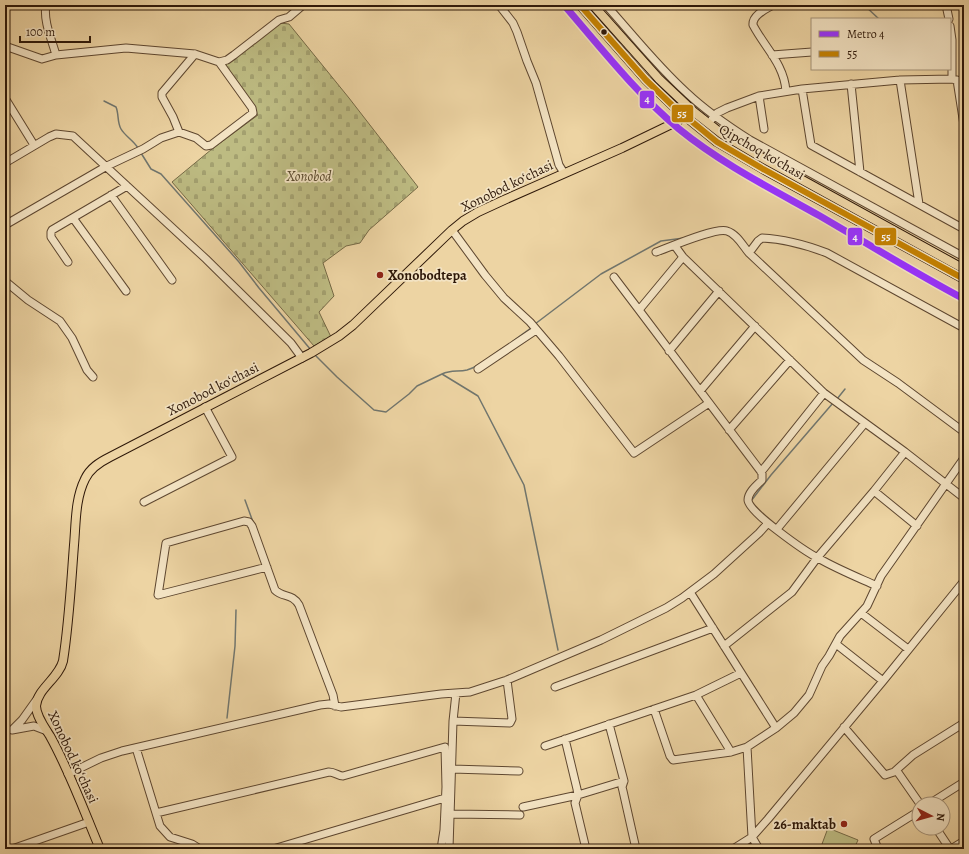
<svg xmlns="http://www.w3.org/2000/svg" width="969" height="854" viewBox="0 0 969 854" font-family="Alegreya,serif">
  <defs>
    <pattern id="cemetery-stones" width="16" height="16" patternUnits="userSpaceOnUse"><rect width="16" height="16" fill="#bdbb82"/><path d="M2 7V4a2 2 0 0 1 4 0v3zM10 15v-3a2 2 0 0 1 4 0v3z" fill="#a3a06f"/></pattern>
  </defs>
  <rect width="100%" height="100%" fill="#edd4a3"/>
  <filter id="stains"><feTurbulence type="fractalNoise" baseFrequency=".005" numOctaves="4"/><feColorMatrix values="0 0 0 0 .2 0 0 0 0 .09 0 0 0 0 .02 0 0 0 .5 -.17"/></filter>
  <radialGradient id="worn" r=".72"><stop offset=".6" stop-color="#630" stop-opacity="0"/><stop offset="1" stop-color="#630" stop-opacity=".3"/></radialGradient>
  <path fill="url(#cemetery-stones)" stroke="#766a46" d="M280 23 289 24 349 98 418 187 369 230 360 243 346 246 323 263 334 296 319 312 331 337 314 346 172 182 212 149 258 115 224 66Z"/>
  <path fill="#bdbb82" stroke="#766a46" d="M828 828 858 840 854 849H834L822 844Z"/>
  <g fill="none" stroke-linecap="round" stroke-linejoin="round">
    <path stroke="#71766e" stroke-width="1.5" d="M864 5 879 19
      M104 101 116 107C119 114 117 122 121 129 125 136 134 141 138 148
      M141 153 151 169 161 174 239 262 259 288 311 350
      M535 324 601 274 661 241 684 238
      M513 341 531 328
      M314 354 337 377 374 410 386 412 409 394 417 386 442 374 478 396 524 485 558 650
      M442 374C451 370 458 372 467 370 481 366 493 354 505 347
      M837 399 845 389
      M245 500 253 522
      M751 501 771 475 833 403
      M227 718 235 646 236 610"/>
    <defs>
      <path id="minor" d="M46 5C43 21 52 40 56 55
        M499 5 513 23 517 32 527 61 536 83 559 165 564 173
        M606 5C633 35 657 66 687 93 706 111 728 126 750 140L964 257
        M773 5C766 9 752 15 753 25 765 48 784 64 786 91
        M946 5 949 19
        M950 26 952 40V79
        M5 46 42 59 56 55 126 48 195 54 219 62 227 60 234 55 279 20 289 17 303 5
        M195 54 162 93V97L173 117 179 132 196 138 206 146 211 145 253 113 252 108 219 62
        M772 55 812 52
        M900 80 919 204
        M957 80 964 125
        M851 84 860 172
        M802 89 811 145 964 229
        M759 96 764 129
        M5 98 34 145
        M712 119 717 113 727 108 759 96 802 89 900 80 952 79 964 82
        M5 163 49 137 56 134 73 136 206 259 291 343 302 358
        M111 195 172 280
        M73 218 126 291
        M5 225 107 166 143 149 161 138 179 132
        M452 230 485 275 504 298 530 322 559 356 634 453 709 403
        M675 246 683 257 824 393 905 452 964 498
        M656 252C670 247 716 227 727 231 737 234 743 246 749 253L863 360 898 383 964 432
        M749 253 758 241 762 238C786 239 806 245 827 253L964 328
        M683 257 639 310 762 473V480C757 485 748 492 748 500 748 512 806 552 818 558 837 569 857 577 877 586
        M68 262 51 237V232L52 230 127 186
        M614 277 639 310
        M5 281 28 300 60 321 72 338 87 370 93 377
        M669 351 719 291
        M478 369 536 330
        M700 391 755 326
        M729 430 790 360
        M761 472 824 393
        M874 491 917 526
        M144 502 232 457 205 407
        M777 529 865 423
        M267 567 158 595 166 543 244 521 249 522 252 526 275 590C283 598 292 593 299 605L333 695 335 706
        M690 592 776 728
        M861 613 908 649
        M836 644 883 681
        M724 646 792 592 817 558 874 491 905 452
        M555 687 713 628
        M696 695 731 752
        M37 699 22 720 12 730 34 726 47 731
        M654 709 670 756 673 760 731 752 747 747
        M453 721 510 723 512 719 507 680
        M609 724 624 781 622 787 623 791 636 849
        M844 727 885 775 897 771 920 804
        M565 739 577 789 578 795 575 803 586 849
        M545 746 696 695 741 673
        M136 748 160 826 170 837 192 844 200 849
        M452 769 519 771
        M894 772 913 755 964 723
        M68 774 101 758 122 751 320 705 329 704 341 707 441 694 470 692 507 680 601 640 666 608 682 598 714 574 759 533 768 523
        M929 804 964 782
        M523 807 578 795 624 781
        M156 813 329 772C335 772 338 776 343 776L445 747 446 787 444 830 441 849
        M450 814 520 815
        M936 828 950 849
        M12 849 89 822
        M273 849 445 798
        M449 849 453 721 456 693
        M733 849 752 837 768 819 883 681 964 581
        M759 849 752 837 747 747 776 728 794 713 809 695 822 666 829 656 840 636 867 606 881 576 964 458
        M878 849 874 839 919 811
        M951 849 964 841"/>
      <path id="major" d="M580 5 646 80 674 107 717 142 763 169 964 279
        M593 5 659 79 694 112 722 134 766 160 964 269
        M100 849C84 811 70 772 50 736 45 728 36 716 36 706 37 689 59 678 63 661 69 623 71 584 74 545 76 523 75 499 85 479 90 468 100 462 110 457L311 353 339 336 353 325 452 230 463 221 478 212 504 200 622 148 678 121 689 108"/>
    </defs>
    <use href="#minor" stroke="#5e4730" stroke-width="9"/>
    <use href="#major" stroke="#2e1809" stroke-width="10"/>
    <use href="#minor" stroke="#f3e3c3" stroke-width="7"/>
    <use href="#major" stroke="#edd4a3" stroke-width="8"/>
    <defs>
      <path id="bus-1" d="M580 5 646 80 674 107 717 142 763 169 964 279"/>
    </defs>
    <use href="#bus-1" stroke="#f3e3c3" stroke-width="9"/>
    <use href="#bus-1" stroke="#c58202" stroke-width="6"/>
    <defs>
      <path id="metro-1" d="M564 5C601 48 636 93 679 129 722 164 772 189 820 216 868 244 915 273 964 299"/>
    </defs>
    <use href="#metro-1" stroke="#f3e3c3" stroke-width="10"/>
    <use href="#metro-1" stroke="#93f" stroke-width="7"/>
  </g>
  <circle fill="#2e1809" stroke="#f3e3c3" stroke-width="1.5" cx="604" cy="32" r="3.5"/>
  <g fill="#8f2418" stroke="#f3e3c3" stroke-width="1.5">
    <circle cx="380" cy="275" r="4"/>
    <circle cx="844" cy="824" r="4"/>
  </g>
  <g text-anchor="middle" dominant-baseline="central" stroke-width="3.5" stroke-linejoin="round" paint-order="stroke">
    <g font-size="14" fill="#2e1809" stroke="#f3e3c3">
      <text transform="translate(762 152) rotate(30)">Qipchoq ko'chasi</text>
      <text transform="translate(507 186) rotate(-26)">Xonobod koʻchasi</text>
      <text transform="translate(213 389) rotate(-27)">Xonobod koʻchasi</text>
      <text transform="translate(73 757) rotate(65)">Xonobod koʻchasi</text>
    </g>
    <g font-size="14" font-style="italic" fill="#59492d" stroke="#f3e3c3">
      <text x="309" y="176">Xonobod</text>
    </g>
    <g font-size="14" font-weight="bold" fill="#2e1809" stroke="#f3e3c3" text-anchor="start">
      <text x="388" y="275">Xonobodtepa</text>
      <text x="836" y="824" text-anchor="end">26-maktab</text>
    </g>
  </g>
  <g stroke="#f3e3c3" stroke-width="1.5">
    <rect x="639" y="90" width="16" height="19" rx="4" fill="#93f"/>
    <rect x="671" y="104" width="23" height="19" rx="4" fill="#c58202"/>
    <rect x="874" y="227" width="23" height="19" rx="4" fill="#c58202"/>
    <rect x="847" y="227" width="16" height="19" rx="4" fill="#93f"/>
  </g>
  <g font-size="11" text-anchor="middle" font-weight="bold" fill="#fff">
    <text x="647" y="103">4</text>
    <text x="682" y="117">55</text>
    <text x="886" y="240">55</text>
    <text x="855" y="241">4</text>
  </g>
  <rect width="969" height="854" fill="none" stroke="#edd4a3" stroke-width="20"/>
  <rect x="6" y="6" width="957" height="842" fill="none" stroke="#2e1809" stroke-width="2"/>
  <rect x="10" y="10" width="949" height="834" fill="none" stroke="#2e1809"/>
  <rect x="811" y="18" width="140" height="52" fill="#f3e3c3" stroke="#a49279"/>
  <rect x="819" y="31" width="20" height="6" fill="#9933ff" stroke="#a49279"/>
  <text x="847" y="38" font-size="12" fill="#2e1809">Metro 4</text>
  <rect x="819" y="51" width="20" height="6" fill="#c58202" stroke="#a49279"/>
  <text x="847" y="58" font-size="12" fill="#2e1809">55</text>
  <g transform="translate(931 816) rotate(96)"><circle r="19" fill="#f3e3c3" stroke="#a49279"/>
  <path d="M0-3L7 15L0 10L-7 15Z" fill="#8f2418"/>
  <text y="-6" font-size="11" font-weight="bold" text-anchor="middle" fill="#2e1809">N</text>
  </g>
  <path d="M20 36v6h70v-6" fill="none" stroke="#2e1809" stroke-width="2"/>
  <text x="26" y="36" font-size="12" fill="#2e1809" stroke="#f3e3c3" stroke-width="3" paint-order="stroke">100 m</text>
  <rect width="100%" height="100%" filter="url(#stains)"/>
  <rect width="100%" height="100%" fill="url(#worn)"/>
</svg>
